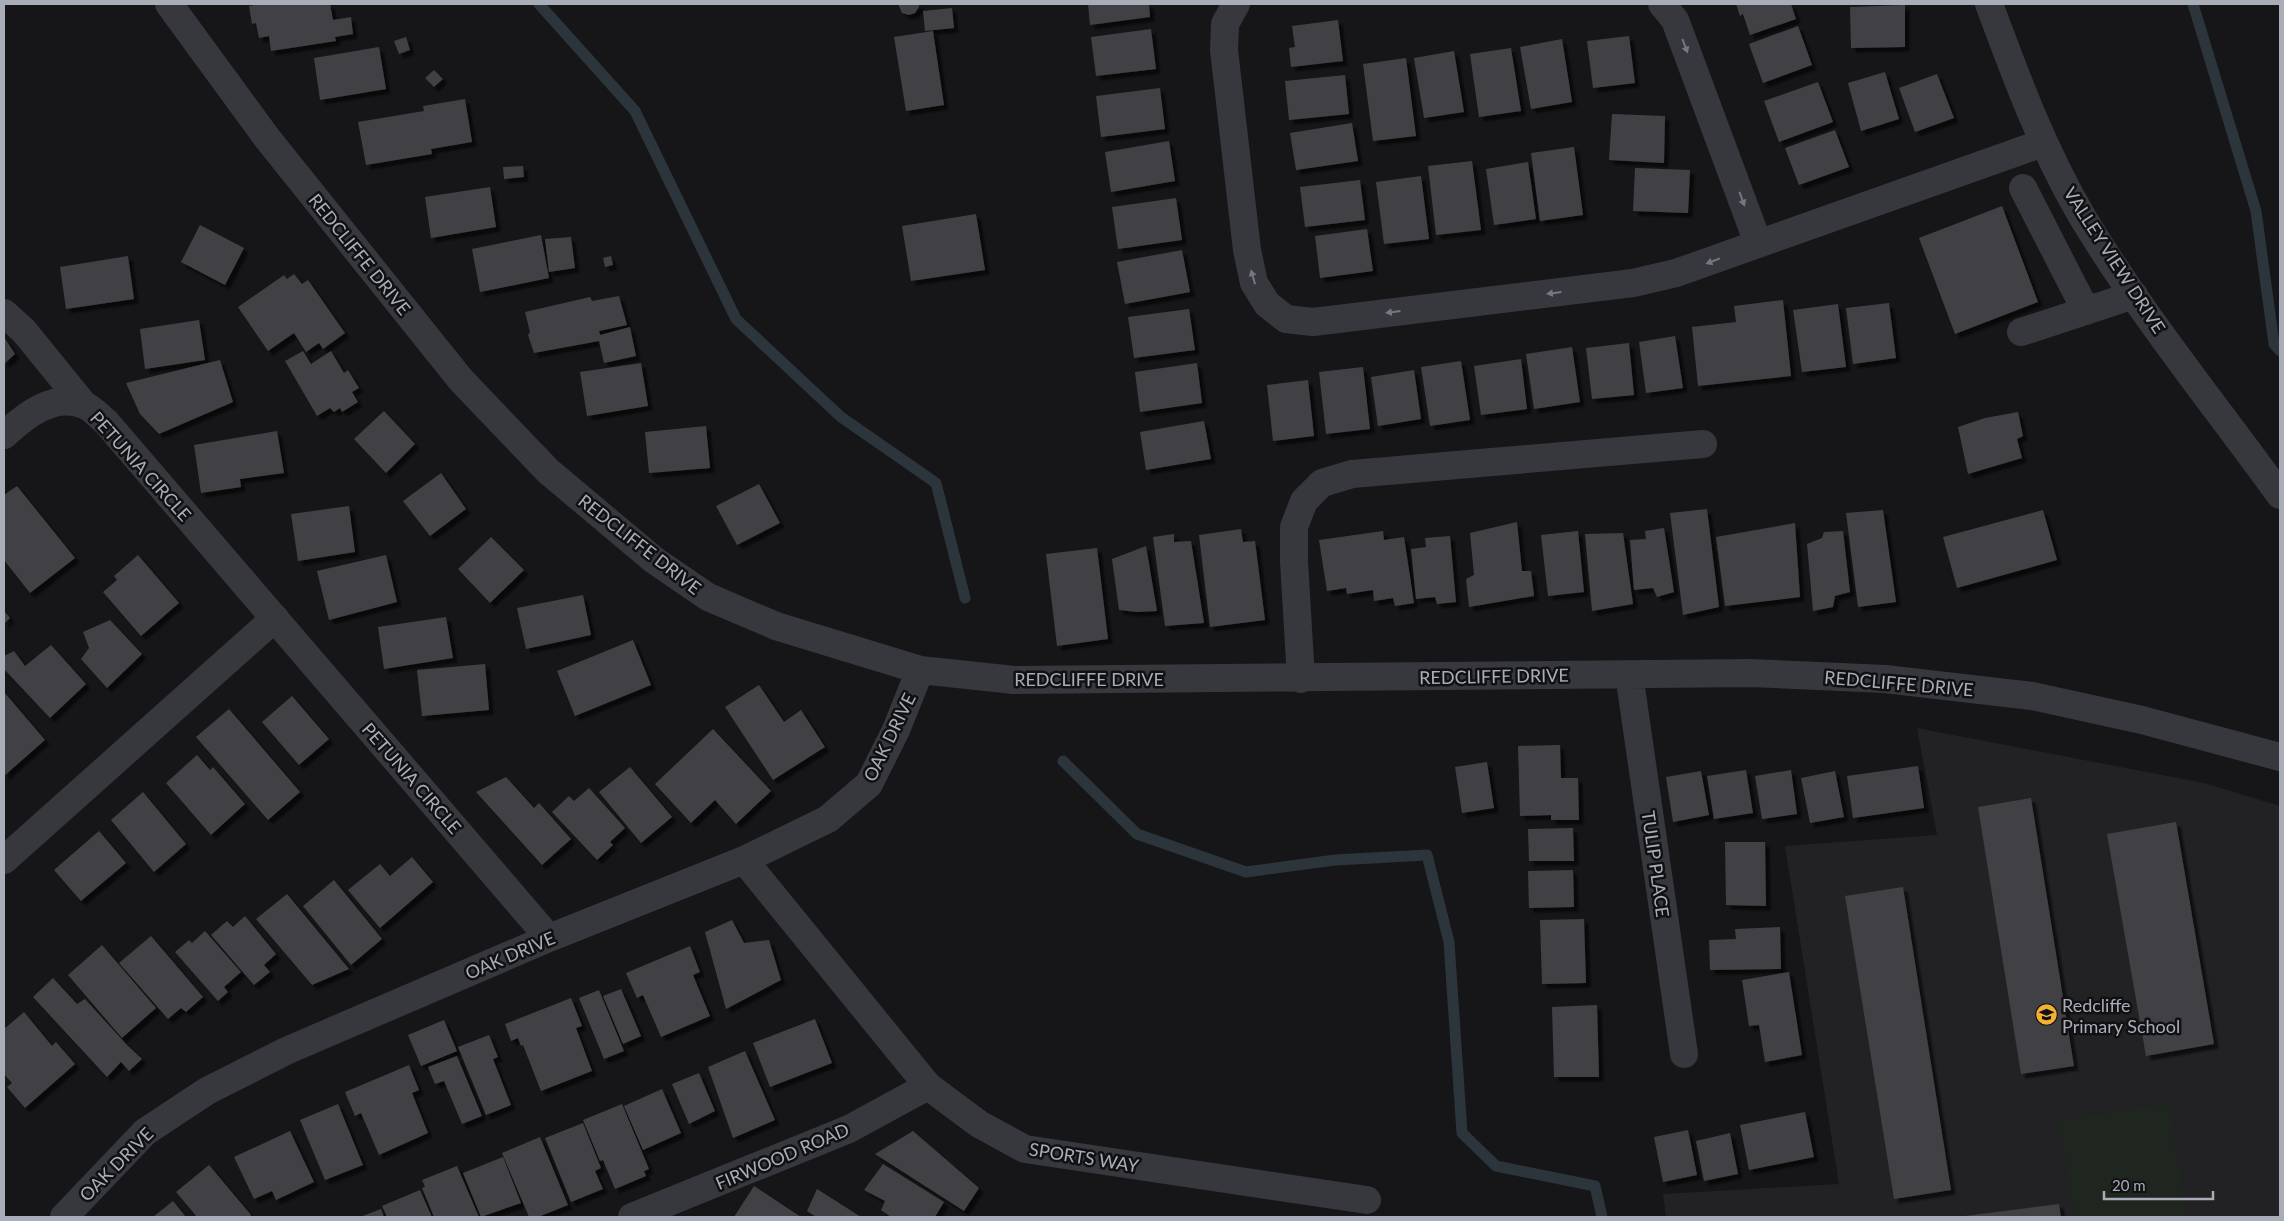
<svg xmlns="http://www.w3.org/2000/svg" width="2284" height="1221" viewBox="0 0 2284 1221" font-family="Lato,sans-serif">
  <defs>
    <filter id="shadow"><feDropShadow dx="4.5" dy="4.5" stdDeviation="1" flood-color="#0009"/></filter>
  </defs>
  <rect width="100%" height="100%" fill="#161618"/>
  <path fill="#222225" d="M1917 728 2204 783 2280 806V1217H1666L1663 1194 1839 1184 1785 846 1937 835Z"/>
  <path fill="#1e261f" d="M2169 1103 2187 1217H2074L2059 1121Z"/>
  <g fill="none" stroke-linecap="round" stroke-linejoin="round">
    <path stroke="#2c353c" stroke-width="11" d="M539 4 635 111 736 319 841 417 936 483 965 598
      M2193 4 2256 211 2274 344 2280 351
      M1063 761 1137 834 1246 872 1335 860 1427 855 1449 942 1462 1133 1496 1166 1595 1186 1602 1217"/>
  </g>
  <path fill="#404145" filter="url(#shadow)" d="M261 4H330L333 20 351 17 353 34 335 37 336 41 271 51 269 36 259 38 256 23 252 24 249 6Z
    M898 4H919V7L915 13 909 15 902 13Z
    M1088 4H1149L1150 17 1090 25Z
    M1736 4H1791L1796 19 1750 35 1743 14 1740 16Z
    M1905 5V47L1851 48 1850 7Z
    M952 8 954 28 925 31 923 11Z
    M1338 20 1343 61 1291 67 1289 48 1295 47 1292 26Z
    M1798 26 1812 65 1763 83 1749 44Z
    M1151 29 1156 69 1096 76 1091 37Z
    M933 31 944 105 906 111 894 37Z
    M1629 36 1635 83 1593 88 1587 41Z
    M406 37 410 50 399 54 394 41Z
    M1562 39 1572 102 1531 109 1520 47Z
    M379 47 386 89 320 100 314 58Z
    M1511 48 1521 111 1479 117 1470 54Z
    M1454 51 1464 112 1424 118 1414 58Z
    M1406 58 1416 136 1373 141 1363 64Z
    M434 70 443 79 434 87 425 78Z
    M1885 72 1899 119 1861 131 1848 83Z
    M1937 74 1954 118 1915 132 1899 88Z
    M1345 75 1349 114 1289 120 1285 81Z
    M1818 82 1833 122 1779 142 1764 101Z
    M1160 88 1165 129 1101 137 1096 96Z
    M465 99 472 142 431 149 432 154 366 165 358 122 424 111 423 106Z
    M1612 114 1665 116 1664 163 1609 160Z
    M1352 123 1358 161 1296 170 1290 133Z
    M1835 130 1849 167 1799 185 1785 148Z
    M1169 141 1175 181 1111 192 1105 152Z
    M1574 147 1583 215 1540 221 1531 153Z
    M1472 161 1481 230 1436 235 1428 166Z
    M1528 162 1536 219 1494 225 1486 169Z
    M523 166 524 177 504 179 503 167Z
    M1635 168 1690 170 1688 213 1633 211Z
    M1421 176 1429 239 1384 244 1376 182Z
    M1360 180 1365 220 1305 227 1300 187Z
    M490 187 496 227 431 238 425 197Z
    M1176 198 1182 240 1118 249 1112 207Z
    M2002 206 2038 302 1955 334 1919 238Z
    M976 214 985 270 911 281 902 226Z
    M200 225 244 248 225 285 181 262Z
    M1367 229 1373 271 1320 278 1315 236Z
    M541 235 549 278 480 292 472 249Z
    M571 237 575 268 549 272 545 239Z
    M1182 250 1190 292 1125 304 1117 262Z
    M128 256 134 299 66 309 60 267Z
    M611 256 613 265 605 267 603 258Z
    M294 274 302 284 308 280 345 333 323 349 319 343 306 352 294 333 268 351 238 307 284 275 287 279Z
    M619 296 627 325 599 331 600 335 630 327 636 356 604 363 599 341 534 353 528 335 530 332 525 312 590 297 592 301Z
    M1783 300 1791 376 1698 386 1692 327 1736 322 1734 306Z
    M1889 303 1896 358 1853 364 1846 308Z
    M1838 304 1846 367 1802 372 1793 310Z
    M1189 309 1195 350 1134 358 1128 317Z
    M199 320 205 360 145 369 140 329Z
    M1675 336 1683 388 1646 393 1639 342Z
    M4 337 15 354 4 364Z
    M1629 343 1634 395 1592 399 1586 348Z
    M1572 347 1580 402 1534 409 1526 354Z
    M303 351 311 364 331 351 344 373 348 370 359 388 352 392 358 402 342 412 340 408 334 412 330 408 317 416 285 361Z
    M1521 359 1527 409 1481 415 1474 366Z
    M220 360 233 402 159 434 140 414 126 383Z
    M1461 361 1470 420 1430 426 1421 367Z
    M641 363 648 406 587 416 580 372Z
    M1197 363 1202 403 1140 412 1135 372Z
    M1363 367 1370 429 1326 434 1319 372Z
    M1414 370 1421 419 1378 426 1371 377Z
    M1308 380 1314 436 1273 441 1267 385Z
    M384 411 415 444 386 473 354 439Z
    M2018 412 2023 436 2017 439 2022 458 1968 474 1958 427 1985 418Z
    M1204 421 1211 459 1146 470 1140 432Z
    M706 426 710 468 649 473 645 432Z
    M277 431 284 473 240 479 241 487 201 493 194 445Z
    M441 473 466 509 430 536 403 501Z
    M759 484 780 523 737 545 716 506Z
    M17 486 75 558 30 593 4 560V495Z
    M349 506 355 552 298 561 291 514Z
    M1707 509 1719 607 1683 615 1670 513Z
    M1883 510 1896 602 1858 607 1846 513Z
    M2043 510 2057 560 1957 588 1943 537Z
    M1517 522 1522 571H1531L1534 596 1469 607 1466 579 1474 575 1470 533Z
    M1795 523 1800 597 1725 606 1716 537Z
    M1664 528 1674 592 1657 597 1653 588 1634 590 1630 540 1646 539 1645 531Z
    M1241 529 1243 542 1255 541 1265 620 1210 627 1199 535Z
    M1383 531 1384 540 1404 537 1414 603 1395 606 1393 598 1374 601 1373 590 1347 594 1346 588 1327 591 1319 540Z
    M1578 531 1584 592 1548 596 1541 535Z
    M1843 531 1850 592 1835 596 1833 607 1813 611 1807 544 1822 538 1824 532Z
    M1623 533 1633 604 1592 611 1585 534Z
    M1174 534V542L1191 541 1204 623 1165 626 1153 537Z
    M1450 536 1456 602 1437 604 1435 597 1416 599 1411 549 1426 547 1425 538Z
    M491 537 524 570 490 603 458 569Z
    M1146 546 1157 611 1137 612 1119 610 1112 559Z
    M1097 548 1108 639 1057 646 1046 554Z
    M138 555 179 603 141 636 103 592 117 580 114 576Z
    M386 555 397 602 329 620 317 571Z
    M583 595 591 635 526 649 517 608Z
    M4 611 10 618 4 624Z
    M446 617 453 658 384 669 378 627Z
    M110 620 142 654 107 688 81 659 89 648 83 632Z
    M633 640 651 685 575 716 557 671Z
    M51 645 86 684 50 718 4 669V656L14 651 25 666Z
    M485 664 489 710 422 716 417 670Z
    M759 685 784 722 801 710 825 747 773 780 725 707Z
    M4 692 45 740 4 776Z
    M292 696 329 739 299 765 262 722Z
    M229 709 300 792 268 820 196 737Z
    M713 729 771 791 736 824 715 800 691 823 655 784Z
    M1560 745 1561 778H1578L1579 820H1551V815L1520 816 1518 746Z
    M197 755 210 770 213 767 245 804 211 835 166 783Z
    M1487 762 1494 808 1462 813 1455 767Z
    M1918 766 1924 808 1853 818 1847 776Z
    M630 767 672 817 641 843 599 792Z
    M1746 770 1753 813 1714 819 1707 776Z
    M1791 770 1797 814 1762 819 1755 776Z
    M1701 771 1709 815 1673 822 1666 777Z
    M1835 771 1844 817 1810 823 1801 778Z
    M506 777 534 808 539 803 571 839 542 865 476 792Z
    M589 788 625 828 610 842 613 845 597 860 552 812 569 796 574 801Z
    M143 792 186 844 154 872 111 820Z
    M2031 798 2074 1066 2021 1074 1978 807Z
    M2176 822 2214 1044 2146 1056 2107 834Z
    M1573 828 1574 861H1529L1528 829Z
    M99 831 126 863 81 901 54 870Z
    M1725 842H1765L1766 906 1726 905Z
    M412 857 433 882 380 928 348 890 380 864 390 876Z
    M1573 870 1574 907 1529 908 1528 871Z
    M334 880 382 939 351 965 303 906Z
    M1903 887 1951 1190 1894 1199 1845 896Z
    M287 894 349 969 312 985 256 919Z
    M245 916 276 954 264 965 270 972 254 985 211 935 227 921 233 927Z
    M1584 919 1586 983 1542 984 1540 920Z
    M732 920 744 943 769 940 781 980 726 1009 705 932Z
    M1780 927 1781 969 1710 970 1709 940 1736 939 1735 929Z
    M205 931 241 972 224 987 228 992 218 1001 175 952 189 940 192 943Z
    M151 936 203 997 186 1012 181 1008 168 1019 119 963Z
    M102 945 156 1008 122 1038 68 975Z
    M690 946 700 972 693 975 710 1016 661 1037 643 995 637 998 626 973Z
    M1789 972 1802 1055 1765 1062 1759 1025 1749 1026 1742 980Z
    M53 978 77 1004 85 999 127 1045 142 1059 129 1071 121 1062 107 1077 33 997Z
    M621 989 641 1036 623 1044 603 996Z
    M599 990 624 1051 604 1059 579 998Z
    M571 998 582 1026 576 1028 592 1071 541 1091 523 1045 521 1046 518 1038 511 1041 505 1024Z
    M1597 1005 1599 1077H1554L1552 1007Z
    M24 1012 52 1046 56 1042 75 1064 25 1108 7 1087 12 1083 4 1074V1029Z
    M815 1019 832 1063 770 1087 753 1043Z
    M444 1020 457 1051 421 1066 408 1035Z
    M489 1035 498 1057 493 1059 511 1105 486 1115 458 1047Z
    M745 1051 775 1120 733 1138 708 1067Z
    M457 1056 482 1116 462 1124 444 1081 435 1084 428 1067Z
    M409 1065 419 1090 412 1093 428 1133 379 1155 361 1113 355 1116 345 1092Z
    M699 1073 715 1111 689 1124 672 1084Z
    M662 1089 681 1133 643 1150 624 1106Z
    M338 1104 363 1165 325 1180 300 1120Z
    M622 1104 649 1169 644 1171 646 1176 615 1189 603 1160 600 1161 583 1120Z
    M1805 1112 1814 1157 1749 1170 1740 1125Z
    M583 1123 601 1168 595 1171 603 1189 571 1202 545 1138Z
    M1688 1130 1697 1175 1663 1182 1654 1137Z
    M290 1131 314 1182 276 1200 272 1191 254 1199 234 1157Z
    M913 1131 979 1188 964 1211 875 1154Z
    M1730 1133 1738 1174 1704 1181 1696 1141Z
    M540 1137 568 1205 538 1217H529L502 1153Z
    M503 1157 521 1203 481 1217 463 1173Z
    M883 1164 944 1202 935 1217H891L881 1210 885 1201 864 1190Z
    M209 1165 251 1215 249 1217H197L176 1192Z
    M457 1166 479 1217H434L422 1188 425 1187 422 1180Z
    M754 1186 801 1217H734Z
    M817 1189 861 1217H816L807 1211Z
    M420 1190 432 1217H387L382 1206Z
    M173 1201 186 1217H153Z
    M2059 1204 2061 1217H1965V1216Z
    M381 1209 384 1217H360Z"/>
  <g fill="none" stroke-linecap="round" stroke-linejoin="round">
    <path stroke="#37383d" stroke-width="28" d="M169 4 267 138 461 380 548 471 654 560 708 597 776 626 920 670 1014 680 1751 673 1885 679 2032 696 2142 720 2280 757
      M1236 4 1225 24 1224 50 1247 250 1254 283 1267 304 1286 319 1313 322 1633 283 1676 273 2043 143
      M1662 4 1675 20 1758 243
      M1989 4C2016 77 2043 150 2083 218 2141 314 2214 404 2280 495
      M2023 188 2086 311
      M4 313 24 331 84 405
      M2021 332 2134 295
      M4 435C25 416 54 392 84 405 92 408 100 417 106 422L549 938
      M1629 674 1684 1054
      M1301 679 1294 561V527L1304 501 1322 483 1352 474 1703 444
      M4 860 275 618
      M744 860 928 1086 979 1124 1025 1149 1367 1200
      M64 1217 145 1132 207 1091 286 1051 549 938 744 860 828 819 869 784 896 730 920 670
      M632 1217 849 1129 928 1086"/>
  </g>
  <defs><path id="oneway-solid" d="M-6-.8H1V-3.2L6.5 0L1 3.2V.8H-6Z" transform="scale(1.25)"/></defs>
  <g fill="#757881">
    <use href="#oneway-solid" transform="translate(1685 46) rotate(69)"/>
    <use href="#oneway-solid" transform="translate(1742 199) rotate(70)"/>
    <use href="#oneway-solid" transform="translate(1713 261) rotate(159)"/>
    <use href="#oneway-solid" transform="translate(1253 277) rotate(-106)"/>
    <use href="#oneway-solid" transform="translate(1554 293) rotate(173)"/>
    <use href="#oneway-solid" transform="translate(1393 312) rotate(173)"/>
  </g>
  <defs>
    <symbol id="school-disc" viewBox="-11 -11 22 22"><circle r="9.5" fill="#f2b134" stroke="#111113"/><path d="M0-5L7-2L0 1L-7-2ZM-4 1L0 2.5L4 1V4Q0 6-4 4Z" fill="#111"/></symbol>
  </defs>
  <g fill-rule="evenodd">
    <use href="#school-disc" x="2034" y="1002" width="25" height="25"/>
  </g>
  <g text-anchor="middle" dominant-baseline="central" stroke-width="5" stroke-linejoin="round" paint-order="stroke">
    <g font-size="18" fill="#a8adb8" stroke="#111113">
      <text transform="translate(360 254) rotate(51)">REDCLIFFE DRIVE</text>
      <text transform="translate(2115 260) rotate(57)">VALLEY VIEW DRIVE</text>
      <text transform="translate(141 466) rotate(48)">PETUNIA CIRCLE</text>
      <text transform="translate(640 544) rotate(38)">REDCLIFFE DRIVE</text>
      <text transform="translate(1494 676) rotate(-1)">REDCLIFFE DRIVE</text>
      <text x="1089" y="679">REDCLIFFE DRIVE</text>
      <text transform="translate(1899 683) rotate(5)">REDCLIFFE DRIVE</text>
      <text transform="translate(889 737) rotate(-64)">OAK DRIVE</text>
      <text transform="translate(412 778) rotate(49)">PETUNIA CIRCLE</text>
      <text transform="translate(1656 864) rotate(82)">TULIP PLACE</text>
      <text transform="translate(510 955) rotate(-23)">OAK DRIVE</text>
      <text transform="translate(782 1156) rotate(-23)">FIRWOOD ROAD</text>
      <text transform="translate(1084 1157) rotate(9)">SPORTS WAY</text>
      <text transform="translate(116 1164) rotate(-45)">OAK DRIVE</text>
    </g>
    <g font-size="18" fill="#a8adb8" stroke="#111113" text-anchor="start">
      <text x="2062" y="1005">Redcliffe<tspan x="2062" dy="21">Primary School</tspan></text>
    </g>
  </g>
  <rect width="2284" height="1221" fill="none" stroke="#a8adb8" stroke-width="10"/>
  <path d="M2104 1191v8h109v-8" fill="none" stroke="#a8adb8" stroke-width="2.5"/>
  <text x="2112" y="1191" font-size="15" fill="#a8adb8" stroke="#111113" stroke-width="4" paint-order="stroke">20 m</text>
</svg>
